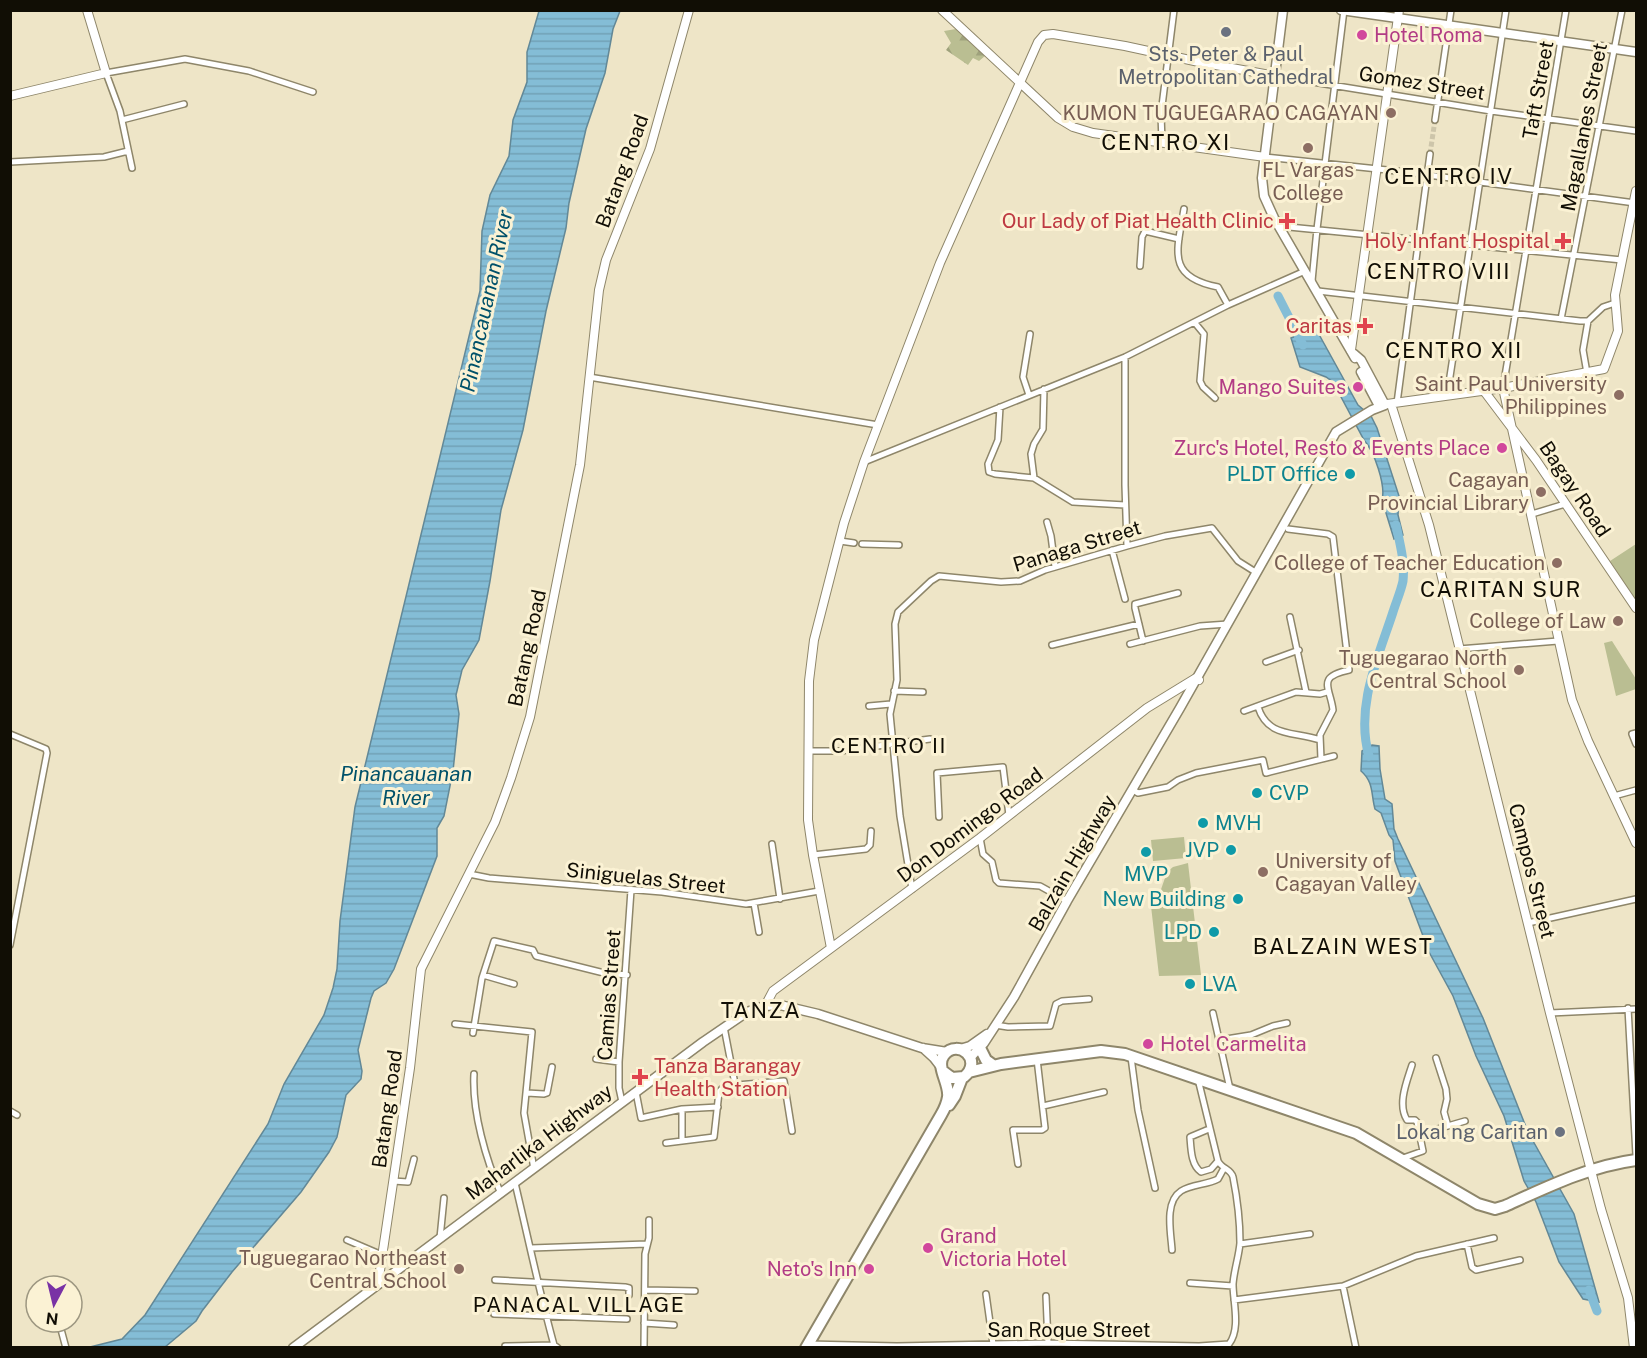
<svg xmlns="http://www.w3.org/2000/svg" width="1647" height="1358" viewBox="0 0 1647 1358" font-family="'Public Sans',sans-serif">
  <defs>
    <pattern id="forest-firs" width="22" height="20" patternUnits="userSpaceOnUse" patternTransform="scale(1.5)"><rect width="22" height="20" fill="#babe92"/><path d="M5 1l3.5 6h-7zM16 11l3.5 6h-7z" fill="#9fa27c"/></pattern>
    <pattern id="water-rules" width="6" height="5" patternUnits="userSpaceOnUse" patternTransform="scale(1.5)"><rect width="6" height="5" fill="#84bdd6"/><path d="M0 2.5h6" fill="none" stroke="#71a1b6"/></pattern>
  </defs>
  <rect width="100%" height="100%" fill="#eee5c7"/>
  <path fill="#babe92" d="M1636 544V601L1610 561Z
    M1612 641 1636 679V689L1616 696 1604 643Z
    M1184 837 1186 858 1153 861 1151 840Z
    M1188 863 1201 975 1159 976 1151 906 1156 904 1167 872 1173 867Z"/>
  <path fill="url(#forest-firs)" d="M956 29 985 56 979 61 973 58 968 65 946 50 951 43 944 31Z"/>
  <path fill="url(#water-rules)" stroke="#628897" stroke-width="1.5" d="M539 11H620L613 29 605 73 586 129 569 203 566 228 546 311 523 430 501 510 490 581 479 640 462 670 456 695 459 714 453 771 444 816 437 828V856L394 969 386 983 374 991 371 998 358 1050 362 1071 361 1079 346 1095 337 1137 329 1152 301 1192 232 1272 202 1311 196 1321 165 1347H90L122 1339 145 1315 268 1124 284 1084 324 1015 333 988 337 969 340 921 355 807 480 291 482 231 490 195 509 156 513 120 527 82V52Z
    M1316 329 1358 405 1371 416 1377 428 1399 496 1398 515 1403 535 1394 539 1382 500C1386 485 1374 451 1364 440L1333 382 1326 377 1300 367 1291 338Z
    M1372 745 1379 746 1380 769 1385 799 1392 804 1394 829 1398 839 1483 1018 1528 1132 1574 1214 1599 1302 1583 1299 1559 1262 1536 1202 1524 1181 1504 1116 1476 1056 1453 996 1429 952 1395 861 1393 840 1389 835 1381 813 1375 809C1371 795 1374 782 1361 771L1362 751Z"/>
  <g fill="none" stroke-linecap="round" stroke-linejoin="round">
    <path stroke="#84bdd6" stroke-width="9" d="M1278 296 1303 345
      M1369 756C1355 707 1378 658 1393 612 1396 602 1401 591 1403 581 1405 561 1400 544 1396 525
      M1589 1290 1597 1311"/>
    <path stroke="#cdc5aa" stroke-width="5" stroke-dasharray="5 2.5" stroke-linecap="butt" d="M1430 154 1435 120"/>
    <defs>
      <path id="street" d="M1276 76 1491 111 1636 131
        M122 120 184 104
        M1435 120 1451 10
        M1162 142 1161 114 1174 10
        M1265 157 1406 172 1635 203
        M10 162 104 157 128 151
        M132 168 120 111 106 73 185 59 249 71 313 92
        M1184 209C1177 251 1166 277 1218 287L1228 305
        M1279 226 1622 260
        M1140 266 1142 237 1145 231 1179 239
        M1312 281 1317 229 1344 10
        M1318 291 1580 321H1588L1603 307 1615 303
        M1561 319 1622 10
        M1195 323 1204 334 1200 381 1203 387 1215 398
        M1125 357V485L1127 546
        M1587 373 1583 350 1588 321
        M589 377 878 425
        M1503 388 1566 10
        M1029 395 1023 377 1030 334
        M1447 396 1506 10
        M1397 403 1430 154
        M1000 407 998 440 988 464 989 472 995 474 1034 478 1073 502 1125 505
        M864 462 1125 357 1228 305 1305 271
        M1034 478 1031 454 1034 444 1043 429 1044 389
        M1532 514 1565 504
        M1047 522 1051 536 1055 567
        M1288 529 1328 534 1333 537 1349 670C1316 677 1330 687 1333 710L1320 735 1321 759
        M840 541 854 543
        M862 544 899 545
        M1112 550 1125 599
        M1290 617 1306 692
        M1143 641 1135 608V604L1178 593
        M1130 644 1200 626 1228 624
        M1052 645 1139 624
        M1459 649 1558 641
        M1266 662 1299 650
        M894 691 923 692
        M869 706 891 704
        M1258 707C1268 738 1294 731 1320 740
        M1244 711 1296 692 1320 694 1327 692
        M1636 733 1632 734 1636 744
        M10 734 46 749 47 753 10 945
        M808 751H840L930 739
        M1133 790 1138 793 1168 787 1178 780 1196 773 1263 760 1266 773 1334 756
        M1614 796 1636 790
        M939 817 937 773 1003 767 1009 815
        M980 838 983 854 992 862 996 880 999 883 1040 886 1067 901
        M772 844 780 899
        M813 855 866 849 870 845 871 831
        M469 874 489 878 662 892 746 904 819 891
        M912 889 900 816 890 714 897 680 895 624 898 612 931 581 939 576 1001 582 1020 581 1045 570 1127 546 1165 536 1212 528 1238 561 1257 573
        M754 903 759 932
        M1528 923 1636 899
        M483 975 514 984
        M1628 1008 1636 1155
        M1213 1013 1230 1089
        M1550 1013 1636 1009
        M455 1024 532 1032 524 1113 534 1169
        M995 1025 1008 1027 1050 1026 1056 1004 1062 1001 1089 999
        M724 1027 735 1084
        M473 1033 482 978 494 941 533 950 536 956 604 973 627 975
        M1220 1040 1251 1035 1273 1026 1287 1023
        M1131 1057 1138 1110 1155 1188
        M1436 1058 1446 1089 1447 1099 1444 1112 1448 1126
        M596 1059 619 1062
        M474 1074C472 1112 486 1160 501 1194
        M636 1092 641 1118 682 1109 718 1107
        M527 1093 544 1094 547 1093 552 1067
        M622 1102 619 1088V1062L631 890
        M1043 1106 1104 1092
        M682 1109V1141
        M10 1111 17 1115
        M1209 1129 1190 1137C1191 1149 1191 1165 1201 1172L1211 1169 1218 1161
        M1420 1134 1465 1121
        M666 1143 714 1137 719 1092 724 1086 784 1081 792 1131
        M1403 1158 1423 1151 1417 1122 1415 1120H1407C1397 1104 1407 1081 1412 1065
        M1018 1164 1013 1130H1042L1045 1128 1037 1059
        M393 1181 408 1182 414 1159
        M515 1183C528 1237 539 1291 554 1345L558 1348
        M440 1238 444 1198
        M347 1240 382 1255
        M1240 1244 1310 1234
        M1467 1244 1472 1267 1476 1270 1520 1260
        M531 1248 647 1244
        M1172 1250C1171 1233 1164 1202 1181 1191 1192 1184 1207 1185 1218 1179L1224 1168
        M495 1280 625 1287 629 1288V1295
        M1190 1283 1233 1286
        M1343 1286 1356 1348
        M645 1290 695 1291
        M986 1294 993 1344
        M1046 1296 1048 1343
        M1234 1300 1343 1286 1416 1256 1494 1238
        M494 1314 627 1319
        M59 1322 66 1348
        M644 1323 674 1325
        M808 1344 897 1346 1048 1343 1199 1346 1229 1344C1241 1329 1233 1302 1233 1284 1234 1270 1239 1256 1240 1243 1240 1222 1237 1197 1233 1177 1231 1169 1222 1169 1218 1161L1198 1079
        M505 1346 554 1345
        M644 1348 645 1254 649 1238V1220"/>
      <path id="secondary" d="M942 10 1058 118 1073 127 1093 133 1265 157
        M10 96 106 73 87 10
        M1351 350 1399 10
        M1503 388 1572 700 1588 741 1636 843
        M1484 391 1536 460 1636 608
        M1387 404 1503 388 1604 369 1618 331 1615 295 1636 191
        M1391 404 1429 525 1550 1013 1601 1209 1628 1298 1634 1348
        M831 948 813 855 808 820 809 681 814 640 844 523 864 462 940 263 1038 42 1044 35 1053 34 1125 46 1199 62 1276 76
        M765 1006 773 991 980 838 1147 708 1196 678 1199 680
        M378 1284 410 1068 421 969 495 822 511 778 530 717 580 465 599 290 606 260 650 149 689 10"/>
      <path id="primary" d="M1283 10 1262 178 1264 196 1274 218 1355 358
        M1341 10 1636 52
        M1361 372 1379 406
        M923 1048 934 1058 941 1067
        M960 1049 970 1046 987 1034
        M970 1058 984 1043 1014 997 1067 901 1180 708 1336 432 1372 410 1385 405 1361 360 1354 354
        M293 1348 703 1042 747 1012 765 1006 780 1005 818 1014 922 1048 947 1052"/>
      <path id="highway" d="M980 1048 986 1060 993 1065
        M969 1072 1001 1064 1101 1051 1125 1054 1356 1133 1478 1204 1495 1209 1505 1206C1547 1187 1590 1166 1636 1160
        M949 1105 955 1096 962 1078
        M806 1348 941 1115C944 1110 947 1103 948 1097 950 1084 935 1066 944 1055 958 1038 984 1060 964 1077L952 1078 944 1072"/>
    </defs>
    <use href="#street" stroke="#8e866a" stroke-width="8"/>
    <use href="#secondary" stroke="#8e866a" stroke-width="10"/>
    <use href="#primary" stroke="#8e866a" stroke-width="11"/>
    <use href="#highway" stroke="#8e866a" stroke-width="14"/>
    <use href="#street" stroke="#fff" stroke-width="5"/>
    <use href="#secondary" stroke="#fff" stroke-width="8"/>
    <use href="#primary" stroke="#fff" stroke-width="8"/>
    <use href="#highway" stroke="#fff" stroke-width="10"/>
  </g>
  <g fill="#6b7280" stroke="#fbf2d4" stroke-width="2">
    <circle cx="1226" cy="32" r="6"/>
    <circle cx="1560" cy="1132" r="6"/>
  </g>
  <g fill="#d1479c" stroke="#fbf2d4" stroke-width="2">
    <circle cx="1362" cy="35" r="6"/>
    <circle cx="1358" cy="387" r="6"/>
    <circle cx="1502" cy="448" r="6"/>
    <circle cx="1148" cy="1044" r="6"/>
    <circle cx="928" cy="1248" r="6"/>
    <circle cx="869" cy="1269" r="6"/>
  </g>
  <g fill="#8d6e63" stroke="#fbf2d4" stroke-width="2">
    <circle cx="1391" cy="113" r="6"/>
    <circle cx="1308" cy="148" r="6"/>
    <circle cx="1619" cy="395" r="6"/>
    <circle cx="1541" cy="492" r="6"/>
    <circle cx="1557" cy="563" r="6"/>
    <circle cx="1618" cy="621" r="6"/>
    <circle cx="1519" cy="670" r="6"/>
    <circle cx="1263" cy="872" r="6"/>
    <circle cx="459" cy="1269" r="6"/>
  </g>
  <g fill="#e0444e" stroke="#fbf2d4" stroke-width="2">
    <path d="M1284 212h6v6h6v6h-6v6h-6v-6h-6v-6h6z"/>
    <path d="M1560 232h6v6h6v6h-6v6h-6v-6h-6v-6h6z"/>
    <path d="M1362 317h6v6h6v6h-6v6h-6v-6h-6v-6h6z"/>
    <path d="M637 1068h6v6h6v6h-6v6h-6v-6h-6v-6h6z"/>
  </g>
  <g fill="#0f9aa8" stroke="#fbf2d4" stroke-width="2">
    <circle cx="1350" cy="474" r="6"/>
    <circle cx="1257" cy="793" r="6"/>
    <circle cx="1203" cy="823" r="6"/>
    <circle cx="1231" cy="850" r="6"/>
    <circle cx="1146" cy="852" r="6"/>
    <circle cx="1238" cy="899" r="6"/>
    <circle cx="1214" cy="932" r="6"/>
    <circle cx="1190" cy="984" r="6"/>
  </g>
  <g text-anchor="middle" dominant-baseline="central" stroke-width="6" stroke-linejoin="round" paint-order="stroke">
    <g font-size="20" fill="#b23c85" stroke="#fbf2d4" text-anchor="start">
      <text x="1374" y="35">Hotel Roma</text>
      <text x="1346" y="387" text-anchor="end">Mango Suites</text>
      <text x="1490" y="448" text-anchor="end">Zurc's Hotel, Resto &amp; Events Place</text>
      <text x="1160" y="1044">Hotel Carmelita</text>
      <text x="940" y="1236">Grand<tspan x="940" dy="23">Victoria Hotel</tspan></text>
      <text x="857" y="1269" text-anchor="end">Neto's Inn</text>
    </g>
    <g font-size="20" fill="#5b616d" stroke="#fbf2d4">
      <text x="1226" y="54">Sts. Peter &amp; Paul<tspan x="1226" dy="23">Metropolitan Cathedral</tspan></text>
      <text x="1548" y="1132" text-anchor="end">Lokal ng Caritan</text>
    </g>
    <g font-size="20" fill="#110e05" stroke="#fbf2d4">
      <text transform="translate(1422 83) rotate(9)">Gomez Street</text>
      <text transform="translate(1538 90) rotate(-80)">Taft Street</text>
      <text transform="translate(1584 127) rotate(-79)">Magallanes Street</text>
      <text transform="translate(622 171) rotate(-70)">Batang Road</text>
      <text transform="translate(1575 489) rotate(56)">Bagay Road</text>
      <text transform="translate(1077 546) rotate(-17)">Panaga Street</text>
      <text transform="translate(527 648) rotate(-78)">Batang Road</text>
      <text transform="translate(970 825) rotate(-37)">Don Domingo Road</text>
      <text transform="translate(1072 863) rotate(-60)">Balzain Highway</text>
      <text transform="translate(1532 871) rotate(76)">Campos Street</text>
      <text transform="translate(646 878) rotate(6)">Siniguelas Street</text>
      <text transform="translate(609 995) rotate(-86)">Camias Street</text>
      <text transform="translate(387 1109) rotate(-82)">Batang Road</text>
      <text transform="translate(539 1142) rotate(-37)">Maharlika Highway</text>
      <text x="1069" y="1330">San Roque Street</text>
    </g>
    <g font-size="20" fill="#785e54" stroke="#fbf2d4" text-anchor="end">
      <text x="1379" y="113">KUMON TUGUEGARAO CAGAYAN</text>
      <text x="1308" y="170" text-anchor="middle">FL Vargas<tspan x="1308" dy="23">College</tspan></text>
      <text x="1607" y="384">Saint Paul University<tspan x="1607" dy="23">Philippines</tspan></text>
      <text x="1529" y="480">Cagayan<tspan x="1529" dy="23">Provincial Library</tspan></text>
      <text x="1545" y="563">College of Teacher Education</text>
      <text x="1606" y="621">College of Law</text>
      <text x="1507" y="658">Tuguegarao North<tspan x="1507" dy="23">Central School</tspan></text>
      <text x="1275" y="861" text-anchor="start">University of<tspan x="1275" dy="23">Cagayan Valley</tspan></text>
      <text x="447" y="1258">Tuguegarao Northeast<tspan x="447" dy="23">Central School</tspan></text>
    </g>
    <g font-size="20" fill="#be3a42" stroke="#fbf2d4" text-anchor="end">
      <text x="1274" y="221">Our Lady of Piat Health Clinic</text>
      <text x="1550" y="241">Holy Infant Hospital</text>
      <text x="1352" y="326">Caritas</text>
      <text x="654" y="1066" text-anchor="start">Tanza Barangay<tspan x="654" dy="23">Health Station</tspan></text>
    </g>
    <g font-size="20" fill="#0d838f" stroke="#fbf2d4" text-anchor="end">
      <text x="1338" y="474">PLDT Office</text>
      <text x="1269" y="793" text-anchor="start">CVP</text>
      <text x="1215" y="823" text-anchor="start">MVH</text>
      <text x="1219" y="850">JVP</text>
      <text x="1146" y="874" text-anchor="middle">MVP</text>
      <text x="1226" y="899">New Building</text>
      <text x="1202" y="932">LPD</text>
      <text x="1202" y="984" text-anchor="start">LVA</text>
    </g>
    <g font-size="21" font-style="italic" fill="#00516a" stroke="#fbf2d4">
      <text transform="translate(486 301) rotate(-78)">Pinancauanan River</text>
      <text x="406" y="773">Pinancauanan<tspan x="406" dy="24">River</tspan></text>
    </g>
    <g font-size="21" letter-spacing="1.5" fill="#110e05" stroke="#fbf2d4">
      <text x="889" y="745">CENTRO II</text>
      <text x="579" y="1304">PANACAL VILLAGE</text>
    </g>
    <g font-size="22" letter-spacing="1.5" fill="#110e05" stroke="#fbf2d4">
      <text x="1166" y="142">CENTRO XI</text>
      <text x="1449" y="176">CENTRO IV</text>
      <text x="1439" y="271">CENTRO VIII</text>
      <text x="1454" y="350">CENTRO XII</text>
      <text x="1501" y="589">CARITAN SUR</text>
      <text x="1343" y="946">BALZAIN WEST</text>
      <text x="761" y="1010">TANZA</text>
    </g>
  </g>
  <rect width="1647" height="1358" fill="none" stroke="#110e05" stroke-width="24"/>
  <g transform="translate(54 1304) rotate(187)"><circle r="28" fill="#fbf2d4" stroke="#9d9781" stroke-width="1.5"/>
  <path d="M0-4.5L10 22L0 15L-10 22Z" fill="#7932a5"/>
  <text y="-9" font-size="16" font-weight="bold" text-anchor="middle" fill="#110e05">N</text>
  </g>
</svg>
